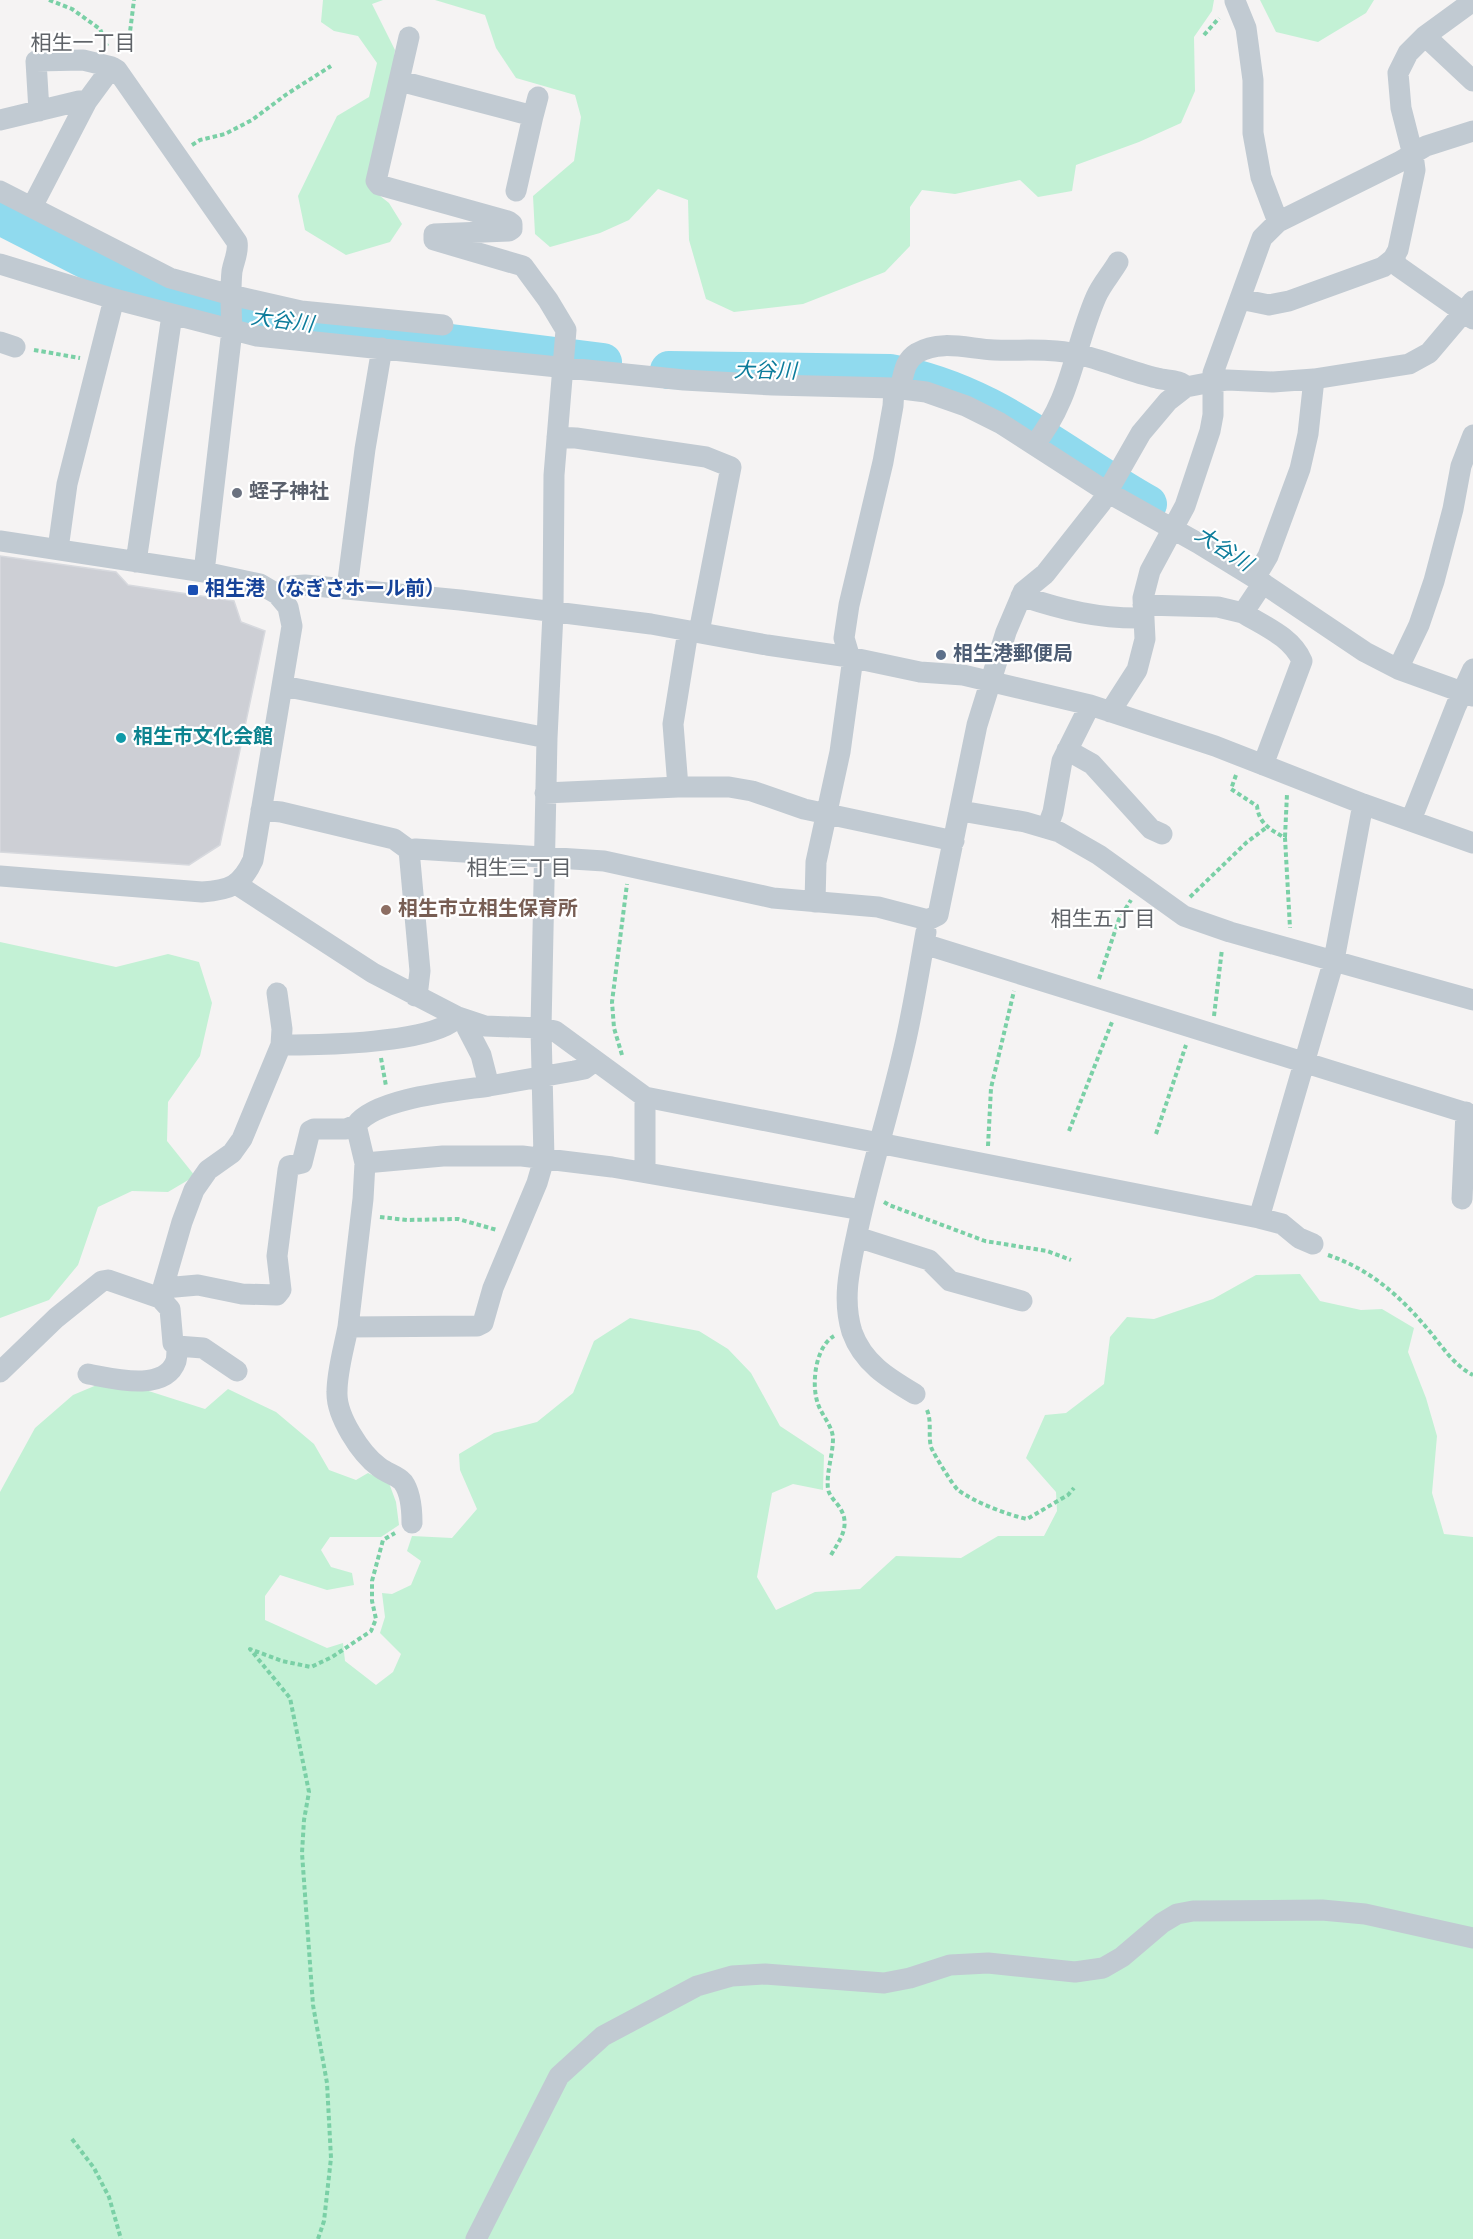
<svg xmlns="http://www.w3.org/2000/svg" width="1473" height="2239" viewBox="0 0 1473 2239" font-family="Overpass,'Noto Sans JP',sans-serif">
  <rect width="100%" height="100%" fill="#f5f3f3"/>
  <path fill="#c3f1d5" d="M323 0H383L372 4 395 50 390 93 370 188 389 203 402 224 390 242 346 255 305 230 298 196 337 116 369 97 377 63 358 36 334 31 321 22Z
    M435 0H1214L1212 11 1194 37 1195 91 1181 123 1139 142 1076 165 1072 191 1038 197 1020 180 955 194 922 190 910 207V246L885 272 803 304 734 312 706 299 689 240 688 200 658 189 629 220 600 233 550 247 535 234 533 196 574 161 581 117 575 95 516 78 496 48 485 15Z
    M1260 0H1374L1366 13 1318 42 1276 32Z
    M0 942 116 967 168 954 199 962 212 1003 200 1056 168 1102 167 1141 195 1176 168 1192 132 1191 98 1207 78 1265 49 1300 0 1318Z
    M1300 1274 1320 1301 1361 1310 1382 1309 1414 1328 1408 1352 1426 1398 1437 1436 1432 1493 1444 1534 1473 1537V2239H0V1492L35 1428 73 1395 111 1379 205 1409 228 1389 276 1412 314 1444 329 1470 356 1480 368 1473 389 1483 396 1502 399 1525 381 1537H330L321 1550 331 1567 352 1573 354 1585 327 1590 280 1575 265 1596V1620L327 1648 343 1643 345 1661 376 1685 393 1672 401 1654 380 1633 385 1617 382 1593 392 1594 411 1585 421 1561 407 1551 412 1536 452 1538 477 1509 460 1470 459 1454 494 1433 537 1422 573 1393 594 1341 630 1318 699 1331 728 1349 751 1373 780 1426 824 1455 823 1490 793 1484 772 1493 757 1577 776 1610 815 1592 860 1589 896 1556 961 1558 998 1536H1044L1057 1511 1056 1492 1026 1458 1045 1415 1066 1413 1104 1384 1110 1337 1127 1317 1154 1319 1213 1299 1256 1275Z"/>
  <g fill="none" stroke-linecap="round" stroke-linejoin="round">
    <path stroke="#90daee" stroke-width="38" d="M0 216 112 273 241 317 603 362
      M669 370 890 373C991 390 1061 455 1148 504"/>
  </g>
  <path fill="#cdcfd5" stroke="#d7d9de" stroke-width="1.5" d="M0 556 116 572 128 585 234 601 241 622 265 631 220 845 189 865 0 852Z"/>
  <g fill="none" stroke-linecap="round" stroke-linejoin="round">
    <path stroke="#7ad0a6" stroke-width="4" stroke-dasharray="4.5 3" stroke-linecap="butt" d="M49 0 72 9 100 29 107 46
      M1204 35 1219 18
      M122 51 129 40 134 0
      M192 145 200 140 225 134 252 120 287 94 331 66
      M34 350 80 358
      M1236 775 1231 789 1257 806C1259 824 1270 829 1285 838L1290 928
      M1285 837 1287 794
      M1190 897 1247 842 1267 827
      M1099 979 1119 919 1131 900
      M1214 1016 1222 949
      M622 1055 614 1028 612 1002 627 884
      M381 1058 386 1086
      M1069 1131 1112 1022
      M1156 1134 1186 1045
      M988 1146 991 1088 1014 991
      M884 1202 889 1205 985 1241 1047 1251 1071 1260
      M380 1217 407 1220 458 1219 497 1230
      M1328 1255C1372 1270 1401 1297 1431 1333 1443 1348 1455 1366 1473 1375
      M927 1410C932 1422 928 1435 931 1447 933 1453 954 1487 958 1490 974 1502 1008 1515 1027 1519L1068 1495 1074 1488
      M831 1555C841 1538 852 1524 838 1505 834 1500 829 1495 828 1489 826 1473 833 1455 833 1438 832 1425 822 1416 818 1404 811 1385 815 1347 834 1336
      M72 2139 94 2168 109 2197 121 2239
      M318 2239 324 2221 331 2158 327 2083 313 2005 302 1853 304 1820 309 1792 290 1698 250 1649 282 1661 311 1667 332 1657 371 1631 376 1619 372 1601V1581L383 1540 395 1533"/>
    <path stroke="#c1cad2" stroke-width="21" d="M1235 1 1246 28 1253 80V133L1261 177 1278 222
      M1425 36 1473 81
      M409 37 376 181 379 185 508 221 512 224V229L509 231 434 234V240L523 266 548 300 566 330 554 475 553 613 547 738 541 1028 544 1159 537 1183 493 1288 483 1323 477 1326 348 1327C344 1348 337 1371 337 1392 336 1416 361 1454 379 1467 386 1473 397 1475 403 1482 411 1493 412 1510 412 1523
      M400 81 533 116 538 97
      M39 111 36 61 83 60 112 67
      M0 120 79 101H87L112 67 117 70 237 242C239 252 234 260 232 271 230 290 231 310 232 330L204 572
      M0 191 170 278 231 295 301 311 443 325
      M516 191 533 116
      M32 207 87 101
      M1393 259 1399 267 1473 319
      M0 264 114 299 257 336 684 380 773 385 894 388 926 392 966 406 1000 423 1107 492 1198 543 1255 578 1365 652 1398 669 1473 696
      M1240 299 1269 305 1289 301 1383 267 1393 259 1398 250 1415 170 1413 155 1401 108 1398 73 1408 53 1425 36 1473 1
      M0 342 15 347
      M900 389C904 374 904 361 917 353 941 339 969 349 994 350 1022 351 1049 348 1077 354 1104 360 1130 372 1157 378 1166 381 1180 379 1186 387
      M557 437 576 438 706 457 731 467 699 632
      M1034 445C1072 399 1073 350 1096 297 1101 285 1111 274 1118 262
      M0 541 204 572 260 584 277 594 288 607 292 626 253 860C241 886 230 890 202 892L0 876
      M58 549 67 484 114 299
      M136 562 172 315
      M1255 578 1268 556 1300 469 1308 434 1314 379
      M347 588 365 449 382 348
      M277 594 291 586 305 585 460 600 651 624 767 645 849 657 920 672 963 675 1090 705 1215 746 1363 804 1473 843
      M1021 596C1063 610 1099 619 1144 618
      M1143 605 1218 607 1243 613 1263 583
      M1243 613C1264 626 1292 637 1302 661L1263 765
      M1398 669 1419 625 1434 581 1453 509 1461 466 1473 435
      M283 686 547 738
      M1110 712 1137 670 1145 639 1143 598 1150 571 1185 506 1210 431 1213 415V373L1262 238 1278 222 1399 162 1426 146 1473 131
      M1067 750 1092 764 1151 829 1162 834
      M678 787 673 724 688 631
      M545 793 678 787H729L752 791 804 809 954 841
      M261 810 281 812 394 839 409 850 416 849 604 861 773 898 878 907 928 920 938 915 977 725 1006 632 1023 592 1045 574 1101 503 1141 433 1168 401 1186 387 1212 382 1227 380 1273 382 1314 379 1409 364 1429 353 1473 301
      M961 811 1025 822 1059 832 1099 855 1184 916 1230 932 1473 1000
      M1411 820 1456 706 1473 669
      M1047 828 1053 812 1062 761 1090 705
      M409 850 420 971 418 988 415 996
      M236 884 373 973 458 1017 485 1026 541 1028 555 1031 645 1097 1259 1218 1334 960 1363 804
      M815 902 816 862 840 752 852 665 844 638 849 605 883 462 893 406 894 388
      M924 944 1473 1115
      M469 1022 467 1028 481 1055 489 1086 574 1071 584 1069 595 1061
      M281 1045C317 1045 434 1044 458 1017
      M365 1163 443 1156H522L612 1167 862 1210
      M645 1172V1097
      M1462 1199 1466 1112
      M1259 1218 1282 1224 1299 1238 1313 1244
      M857 1237 929 1260 950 1281 1022 1301
      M164 1288 198 1285 242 1294 277 1295 281 1290 277 1256 288 1170 289 1166 302 1163 310 1131 314 1129H346L356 1125
      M348 1327 363 1199 365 1163 356 1125C375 1098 456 1091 489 1086
      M237 1371 203 1348 177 1346 173 1343 170 1309 160 1298 182 1222 194 1190 208 1170 232 1153 242 1139 281 1045 282 1029 277 993
      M0 1372 56 1318 102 1281 108 1280 160 1298
      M88 1374C111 1378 165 1393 176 1361 177 1357 177 1351 177 1346
      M915 1394C888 1378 863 1363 852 1332 841 1297 851 1263 858 1229 871 1168 890 1109 904 1048 913 1010 919 971 926 932
      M476 2239 559 2076 603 2036 697 1986 732 1976 765 1974 884 1983 910 1978 950 1965 988 1963 1075 1972 1103 1968 1122 1957 1162 1923 1177 1914 1193 1911 1322 1910 1365 1914 1473 1938"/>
  </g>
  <circle fill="#6b7280" stroke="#fff" stroke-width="2" cx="237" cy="493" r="6"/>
  <rect fill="#1a4fb4" stroke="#fff" stroke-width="2" x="187" y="584" width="12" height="12" rx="3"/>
  <circle fill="#5c6f8a" stroke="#fff" stroke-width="2" cx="941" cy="655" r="6"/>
  <circle fill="#0f9aa8" stroke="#fff" stroke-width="2" cx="121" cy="738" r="6"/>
  <circle fill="#8d6e63" stroke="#fff" stroke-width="2" cx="386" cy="910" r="6"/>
  <g text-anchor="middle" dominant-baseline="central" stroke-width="4.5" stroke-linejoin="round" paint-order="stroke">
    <g font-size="20" font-weight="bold" fill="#5b616d" stroke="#fff" text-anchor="start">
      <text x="249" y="493">蛭子神社</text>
    </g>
    <g font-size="20" font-weight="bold" fill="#164399" stroke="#fff" text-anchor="start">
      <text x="205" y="590">相生港（なぎさホール前）</text>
    </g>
    <g font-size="20" font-weight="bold" fill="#4e5e75" stroke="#fff" text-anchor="start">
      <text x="953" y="655">相生港郵便局</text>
    </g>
    <g font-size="20" font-weight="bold" fill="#0d838f" stroke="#fff" text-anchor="start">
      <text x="133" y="738">相生市文化会館</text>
    </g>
    <g font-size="20" font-weight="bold" fill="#785e54" stroke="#fff" text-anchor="start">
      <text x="398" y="910">相生市立相生保育所</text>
    </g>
    <g font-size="21" fill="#5f6368" stroke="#fff">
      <text x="83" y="44">相生一丁目</text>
      <text x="519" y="869">相生三丁目</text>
      <text x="1103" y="920">相生五丁目</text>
    </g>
    <g font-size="21" font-style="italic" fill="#0c7c9b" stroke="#fff">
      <text transform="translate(282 322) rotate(7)">大谷川</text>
      <text transform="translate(765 372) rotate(1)">大谷川</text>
      <text transform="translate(1223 550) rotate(33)">大谷川</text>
    </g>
  </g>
</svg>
